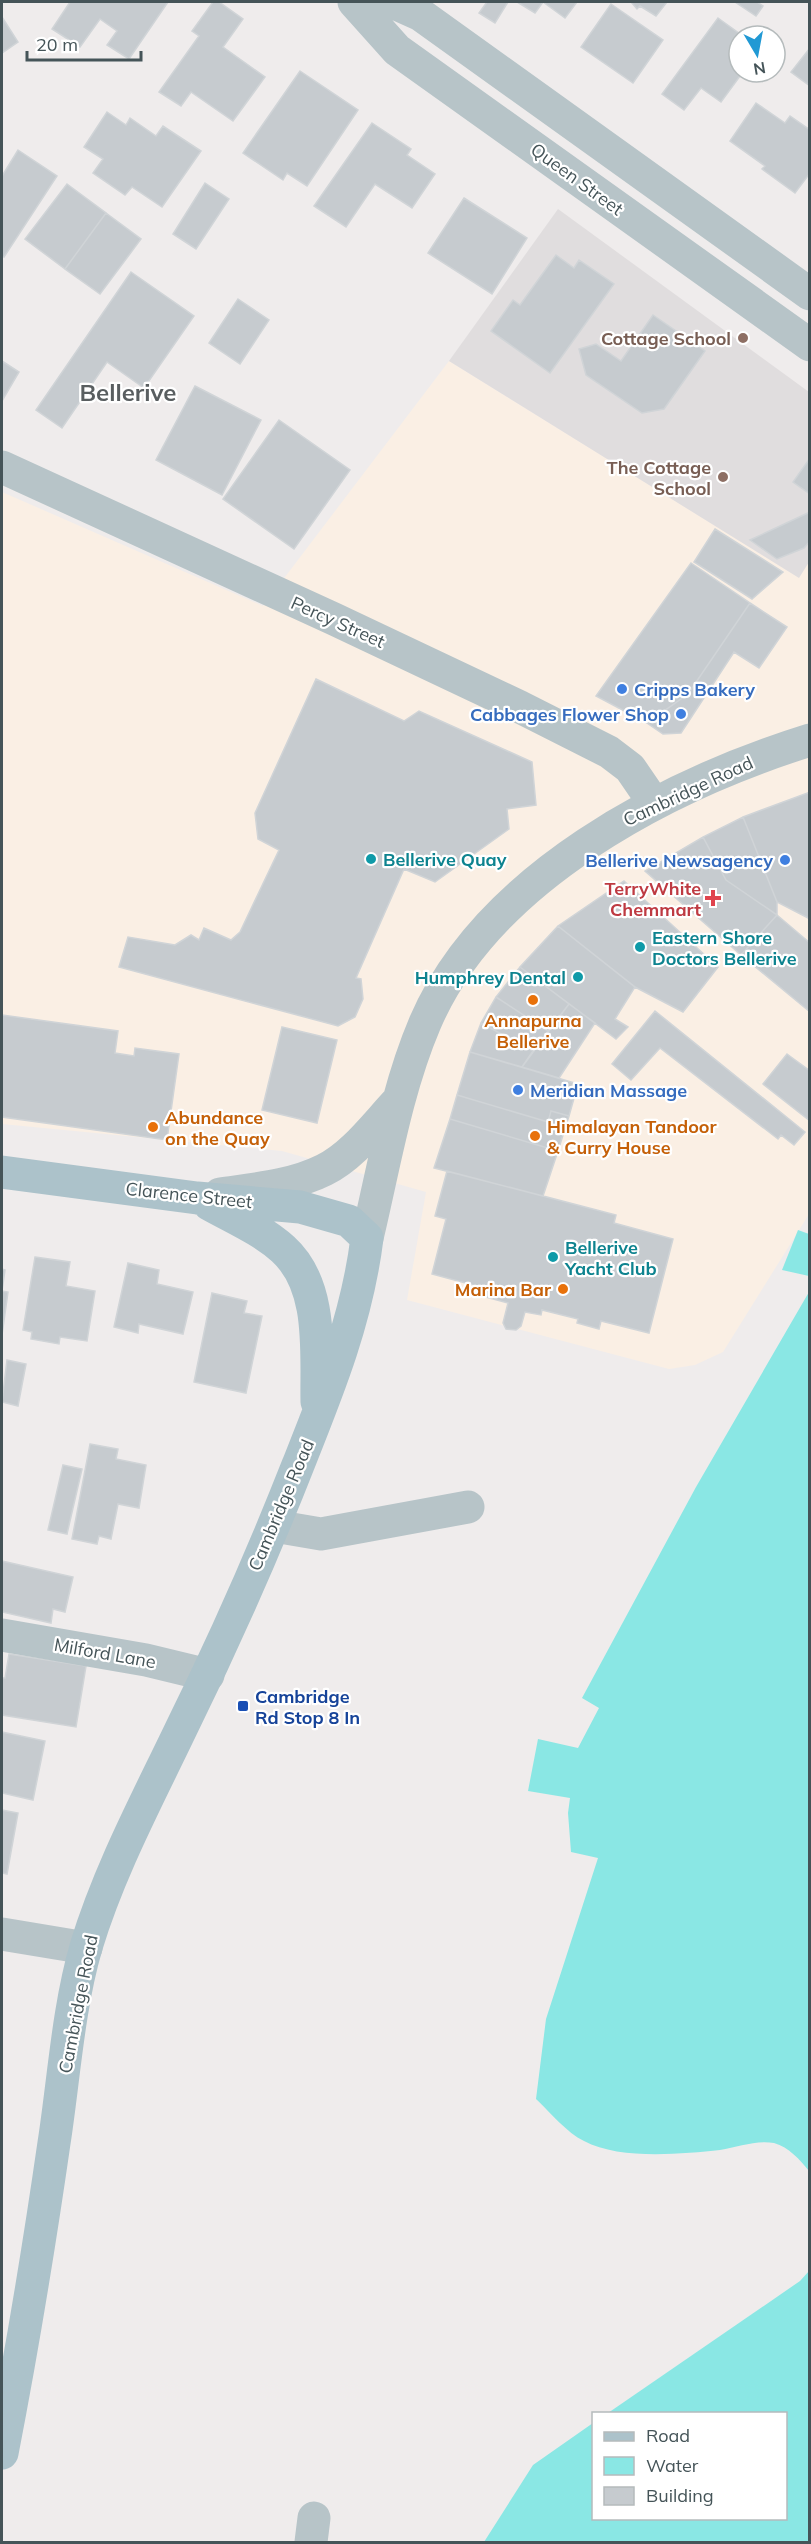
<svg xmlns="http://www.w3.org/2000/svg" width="811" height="2544" viewBox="0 0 811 2544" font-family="Mulish,sans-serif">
  <rect width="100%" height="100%" fill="#efecec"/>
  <path fill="#faefe4" d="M449 361 798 577 809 562V1214L723 1352 695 1365 669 1369 407 1300 426 1192 282 1151 2 1124V492L263 606Z"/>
  <path fill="#e0ddde" d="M558 209 809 392V562L799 578 449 361Z"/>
  <path fill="#8ae7e4" d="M798 1230 809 1234V1276L782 1270Z
    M809 1292V2171C800 2160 789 2147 774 2143 756 2140 738 2147 720 2150 681 2154 619 2160 584 2141 567 2133 550 2112 536 2099L546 2019 598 1858 571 1852 568 1813 570 1798 528 1791 538 1739 578 1748 599 1708 582 1698 696 1487Z
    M809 2271V2542H484L533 2465 593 2423 594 2518H786V2414L608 2413 800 2281Z"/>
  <path fill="#c6cbcf" stroke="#d0d4d7" stroke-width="1.5" d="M70 2H168L129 59 107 45 117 31 100 19 80 47 52 29Z
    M213 2H219L243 19 223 47 265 77 233 121 191 92 181 106 159 92 199 36 192 31Z
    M487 2H508L495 23 479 13Z
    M517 2H577L565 18 543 2 535 13Z
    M631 2H667L656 16 640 6 637 9Z
    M735 2H757L763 6 756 16Z
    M611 4 663 40 633 83 581 47Z
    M2 17 18 42 2 53Z
    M718 18 740 34 729 49 739 57V72H743L721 102 701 88 684 110 662 94Z
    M810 48V86L791 72Z
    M300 71 358 110 307 186 287 173 283 180 243 153Z
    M756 103 785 123 790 116 810 130V173L795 193 762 169 765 166 730 141Z
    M107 112 126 125 130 118 156 136 163 126 201 151 162 207 132 187 125 195 93 173 103 159 84 147Z
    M372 123 411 149 407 155 435 174 412 208 375 184 346 227 314 206Z
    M18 150 57 176 4 257 2 256V176Z
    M205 183 229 199 196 249 173 234Z
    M67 184 106 213 65 269 25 239Z
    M464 198 527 238 492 294 428 253Z
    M106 213 141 239 100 294 65 269Z
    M556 255 574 268 579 260 614 284 550 373 491 331 513 300 520 305Z
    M131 272 194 316 144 388 107 362 62 428 36 410Z
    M238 299 269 320 240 364 209 343Z
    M653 315 705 351 664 409 642 413 586 375 579 349 596 344 621 361Z
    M2 361 19 372 2 401Z
    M195 386 261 420 222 495 156 460Z
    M279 420 350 470 294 549 223 499Z
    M810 458V494L793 482Z
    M810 512V541L804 548 777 559 750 540Z
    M715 529 783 572 752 599 694 562Z
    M691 563 750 603 688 694 647 723 596 696Z
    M750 603 787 627 759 668 734 652 681 733 663 734 647 723 688 694Z
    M316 679 404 721 419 711 532 762 536 805 507 809 509 829 435 882 404 869 356 978 361 979 363 999 355 1017 338 1026 119 967 128 937 175 945 191 935 199 940 204 928 231 940 240 932 279 850 258 839 255 813Z
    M810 792V919L777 902 743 817Z
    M743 817 777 902V915L726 880 703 837Z
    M703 837 726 880 777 915 741 955 645 871Z
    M624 881 718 967 683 1012 635 987 558 926Z
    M777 915 810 943V1012L741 955Z
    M558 926 635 987 615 1019 628 1027 616 1039 520 967Z
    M520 967 569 1004 548 1031 496 997Z
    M496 997 548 1031 533 1051 481 1023Z
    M569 1004 595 1023 559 1078 522 1067Z
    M655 1011 805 1132 794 1145 781 1135 778 1139 660 1048 631 1080 612 1064Z
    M2 1015 118 1031 115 1053 134 1056 135 1048 179 1054 167 1140 2 1117Z
    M481 1023 533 1051 522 1067 470 1052Z
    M282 1027 337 1040 317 1123 262 1110Z
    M470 1052 578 1084 569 1116 551 1111 548 1122 457 1095Z
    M787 1054 810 1071V1121L763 1084Z
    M457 1095 548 1122 551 1111 569 1116 558 1151 450 1119Z
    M450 1119 558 1151 543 1196 434 1168Z
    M447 1171 616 1215 614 1223 673 1239 649 1333 601 1321 599 1329 577 1323 578 1319 542 1310 541 1315 525 1312 521 1326 516 1330 506 1329 503 1323 508 1303 482 1296 484 1288 432 1274 446 1219 435 1216Z
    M35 1257 70 1262 66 1286 95 1291 87 1341 60 1337 59 1344 31 1339 32 1332 23 1330Z
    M128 1263 159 1270 157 1284 193 1292 183 1334 139 1324 138 1333 114 1327Z
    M2 1269 5 1270 2 1291Z
    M2 1291 8 1292 2 1335Z
    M212 1293 247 1301 244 1313 262 1316 246 1393 194 1382Z
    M7 1360 26 1364 18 1406 2 1402Z
    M90 1444 118 1449 116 1459 146 1465 139 1508 118 1504 111 1539 99 1536 97 1544 72 1539Z
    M63 1465 82 1469 67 1534 48 1530Z
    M2 1561 73 1577 65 1612 53 1609 51 1623 2 1612Z
    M9 1654 86 1666 76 1727 2 1715V1678H5Z
    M2 1732 45 1741 33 1800 2 1793Z
    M2 1810 18 1813 7 1874 2 1873Z"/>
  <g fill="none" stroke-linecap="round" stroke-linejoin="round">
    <path stroke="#b7c4c8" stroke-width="33" d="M354 2 397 50 810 345
      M392 2 421 15 810 294
      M2 467 334 619 520 707 609 752 630 768 654 803
      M220 1194C254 1189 292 1186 324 1170 353 1156 376 1124 398 1101
      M367 1238C384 1167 396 1091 425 1023 487 878 666 785 810 740
      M274 1526 321 1534 468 1507
      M2 1635 146 1660 208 1675
      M2 1934 86 1948
      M311 2542 314 2518"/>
    <path stroke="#acc2ca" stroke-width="33" d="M2 1172 197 1198 300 1207 349 1221 367 1238C357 1319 328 1390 298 1465 263 1554 224 1642 181 1729 147 1800 109 1871 86 1947 68 2009 64 2078 54 2143 39 2247 22 2350 2 2453
      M209 1204C234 1218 262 1230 283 1249 324 1286 316 1353 317 1402"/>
  </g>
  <g fill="#8d6e63" stroke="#fff" stroke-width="2">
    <circle cx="743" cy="338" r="6"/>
    <circle cx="723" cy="477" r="6"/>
  </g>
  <g fill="#3f7fe0" stroke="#fff" stroke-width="2">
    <circle cx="622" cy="689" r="6"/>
    <circle cx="681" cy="714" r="6"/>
    <circle cx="785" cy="860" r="6"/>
    <circle cx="518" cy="1090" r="6"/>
  </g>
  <g fill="#0f9aa8" stroke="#fff" stroke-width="2">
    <circle cx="371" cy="859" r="6"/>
    <circle cx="640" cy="947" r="6"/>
    <circle cx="578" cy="977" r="6"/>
    <circle cx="553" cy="1257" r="6"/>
  </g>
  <path fill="#e0444e" stroke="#fff" stroke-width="2" d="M710 889h6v6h6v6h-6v6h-6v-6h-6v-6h6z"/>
  <g fill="#e8710a" stroke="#fff" stroke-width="2">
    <circle cx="533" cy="1000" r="6"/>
    <circle cx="153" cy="1127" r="6"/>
    <circle cx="535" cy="1136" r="6"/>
    <circle cx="563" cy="1289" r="6"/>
  </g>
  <rect fill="#1a4fb4" stroke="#fff" stroke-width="2" x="237" y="1700" width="12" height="12" rx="3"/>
  <g text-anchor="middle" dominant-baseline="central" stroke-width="4.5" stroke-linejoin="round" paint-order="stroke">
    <g font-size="18" fill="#455458" stroke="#fff">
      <text transform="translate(577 179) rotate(36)">Queen Street</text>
      <text transform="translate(338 622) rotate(24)">Percy Street</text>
      <text transform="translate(688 791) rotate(-25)">Cambridge Road</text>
      <text transform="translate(189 1195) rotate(6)">Clarence Street</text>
      <text transform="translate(281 1505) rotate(-67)">Cambridge Road</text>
      <text transform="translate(105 1653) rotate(10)">Milford Lane</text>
      <text transform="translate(78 2004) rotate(-79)">Cambridge Road</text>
    </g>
    <g font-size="18" font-weight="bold" fill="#785e54" stroke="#fff" text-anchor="end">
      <text x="731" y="338">Cottage School</text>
      <text x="711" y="467">The Cottage<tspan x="711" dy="21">School</tspan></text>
    </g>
    <g font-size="18" font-weight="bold" fill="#366cbe" stroke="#fff" text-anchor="start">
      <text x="634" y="689">Cripps Bakery</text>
      <text x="669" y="714" text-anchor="end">Cabbages Flower Shop</text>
      <text x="773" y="860" text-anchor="end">Bellerive Newsagency</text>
      <text x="530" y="1090">Meridian Massage</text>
    </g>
    <g font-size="18" font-weight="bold" fill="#0d838f" stroke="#fff" text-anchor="start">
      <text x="383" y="859">Bellerive Quay</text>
      <text x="652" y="937">Eastern Shore<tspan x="652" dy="21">Doctors Bellerive</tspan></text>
      <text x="566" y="977" text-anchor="end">Humphrey Dental</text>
      <text x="565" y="1247">Bellerive<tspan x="565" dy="21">Yacht Club</tspan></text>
    </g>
    <g font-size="18" font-weight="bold" fill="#be3a42" stroke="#fff" text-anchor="end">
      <text x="701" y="888">TerryWhite<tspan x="701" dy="21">Chemmart</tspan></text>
    </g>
    <g font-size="18" font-weight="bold" fill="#c56008" stroke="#fff" text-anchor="start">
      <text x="533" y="1020" text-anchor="middle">Annapurna<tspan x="533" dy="21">Bellerive</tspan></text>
      <text x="165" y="1117">Abundance<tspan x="165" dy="21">on the Quay</tspan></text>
      <text x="547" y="1126">Himalayan Tandoor<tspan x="547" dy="21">&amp; Curry House</tspan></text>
      <text x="551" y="1289" text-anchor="end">Marina Bar</text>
    </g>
    <g font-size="18" font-weight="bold" fill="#164399" stroke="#fff" text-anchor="start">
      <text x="255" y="1696">Cambridge<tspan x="255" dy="21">Rd Stop 8 In</tspan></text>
    </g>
    <g font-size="24" font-weight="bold" fill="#595e60" stroke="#fff">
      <text x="128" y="392">Bellerive</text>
    </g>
  </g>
  <rect width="811" height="2544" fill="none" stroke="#455458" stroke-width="6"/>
  <rect x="592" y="2412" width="195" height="108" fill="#ffffff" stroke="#b5bbbc" stroke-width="1.5"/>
  <rect x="604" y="2432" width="30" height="9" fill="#acc2ca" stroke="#b5bbbc" stroke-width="1.5"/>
  <text x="646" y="2442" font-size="18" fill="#455458">Road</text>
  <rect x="604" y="2457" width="30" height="18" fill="#8ae7e4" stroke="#b5bbbc" stroke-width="1.5"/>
  <text x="646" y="2472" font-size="18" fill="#455458">Water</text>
  <rect x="604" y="2487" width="30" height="18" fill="#c6cbcf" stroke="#b5bbbc" stroke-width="1.5"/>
  <text x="646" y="2502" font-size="18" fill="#455458">Building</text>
  <g transform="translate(757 54) rotate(170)"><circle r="28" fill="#ffffff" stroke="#b5bbbc" stroke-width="1.5"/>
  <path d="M0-4.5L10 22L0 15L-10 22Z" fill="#2199d4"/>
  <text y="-9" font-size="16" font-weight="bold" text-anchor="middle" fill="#455458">N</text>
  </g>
  <path d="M27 51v9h114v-9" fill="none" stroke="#455458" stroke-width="3"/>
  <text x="36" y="51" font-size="18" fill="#455458" stroke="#ffffff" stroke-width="4.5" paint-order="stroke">20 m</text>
</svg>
